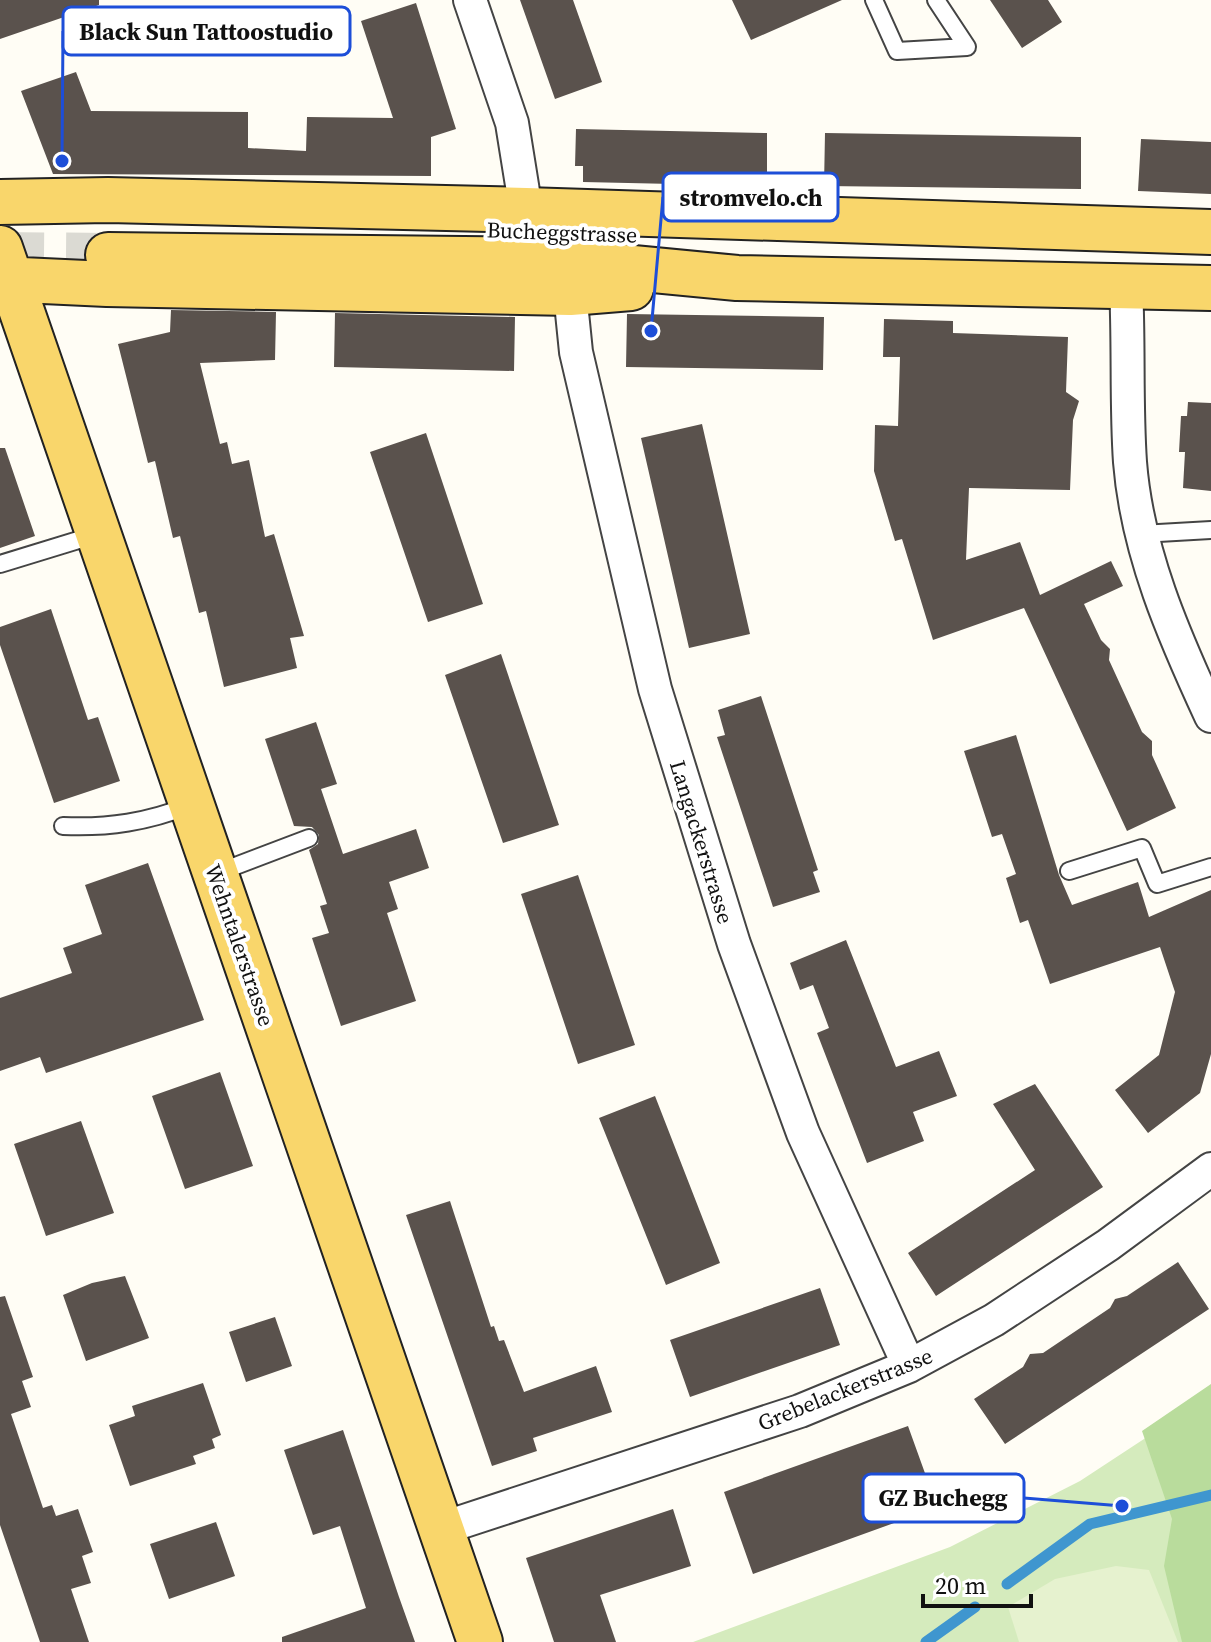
<svg xmlns="http://www.w3.org/2000/svg" width="1211" height="1642" viewBox="0 0 1211 1642" font-family="'Source Serif 4',serif">
  <rect width="100%" height="100%" fill="#fffdf5"/>
  <path fill="#d5ebbd" d="M1211 1395V1642H693L950 1547 1080 1481Z"/>
  <path fill="#b9dc9c" d="M1211 1384V1642H1182L1164 1566 1172 1519 1142 1431Z"/>
  <path fill="#e6f2cf" d="M1116 1566 1149 1570 1178 1642H1019L1008 1607 1055 1579Z"/>
  <g fill="none" stroke-linecap="round" stroke-linejoin="round">
    <path stroke="#3f96cf" stroke-width="11" d="M1007 1584 1090 1524 1211 1495
      M926 1642 975 1607"/>
  </g>
  <path fill="#5a524d" d="M0 0H99V5L0 39Z
    M520 0H573L602 82 555 99Z
    M732 0H842L751 40Z
    M990 0H1048L1062 22 1022 48Z
    M416 3 456 129 431 137V176L53 174 21 91 76 72 91 111 248 112V148L306 151 307 117 393 118 361 21Z
    M576 129 767 133V186L583 182V166H575Z
    M825 133 1081 137V189L824 186Z
    M1141 139 1211 142V194L1138 191Z
    M171 310 276 312 275 360 200 363 220 444 227 442 232 464 249 460 265 537 274 534 304 636 290 638 297 668 224 687 206 611 199 613 180 536 173 538 155 461 148 463 118 344 170 332Z
    M335 313 515 317 514 371 334 367Z
    M627 314 824 317 823 370 626 367Z
    M884 319 953 321V333L1068 337 1066 392 1079 401 1073 420 1070 490 969 488 966 560 1020 542 1040 595 1111 561 1123 586 1084 604 1101 640 1110 649 1109 660 1142 732 1152 741V755L1176 808 1127 831 1024 608 933 640 902 539 895 541 874 471 875 425 898 426 900 357H883Z
    M1188 402 1211 403V491L1183 488 1185 452H1179L1181 416H1187Z
    M702 424 750 634 689 648 641 438Z
    M426 433 483 604 428 622 370 452Z
    M0 448H5L35 536 0 548Z
    M51 609 88 720 98 717 120 781 54 803 0 645V627Z
    M501 654 559 825 503 843 445 675Z
    M761 696 818 870 813 872 820 892 773 907 717 737 725 735 718 710Z
    M316 722 337 784 321 789 343 854 416 829 429 868 389 882 398 909 387 913 416 1001 341 1026 312 938 329 933 320 906 327 904 309 850 318 844 319 835 312 827 294 826 265 739Z
    M1016 735 1059 875 1072 905 1138 882 1149 917 1211 890V1054L1200 1093 1148 1133 1115 1090 1159 1055 1175 992 1160 947 1050 984 1028 920 1020 923 1006 878 1016 874 1002 834 992 837 964 751Z
    M148 863 204 1020 46 1073 40 1057 0 1071V998L72 973 63 948 102 934 85 885Z
    M578 875 635 1045 578 1064 521 894Z
    M846 940 896 1067 939 1051 957 1096 913 1112 924 1141 867 1163 817 1033 829 1028 813 985 800 990 790 963Z
    M220 1072 253 1166 185 1189 152 1096Z
    M1035 1084 1103 1187 936 1296 908 1253 1035 1170 993 1104Z
    M655 1096 720 1263 666 1285 599 1118Z
    M81 1121 114 1213 46 1236 14 1144Z
    M450 1201 491 1327 494 1326 499 1341 504 1340 524 1392 596 1366 612 1412 533 1438 537 1451 492 1466 406 1215Z
    M1178 1262 1209 1309 1005 1444 974 1399 1023 1367 1030 1354 1043 1353 1110 1308 1115 1299 1127 1296Z
    M125 1276 149 1338 86 1361 63 1295 92 1283Z
    M820 1288 840 1345 690 1397 670 1340Z
    M5 1296 33 1377 22 1381 31 1407 11 1414 43 1508 52 1505 56 1516 78 1509 93 1552 82 1556 91 1583 71 1589 89 1642H40L0 1525V1297Z
    M275 1317 292 1366 246 1382 229 1332Z
    M203 1383 221 1435 212 1439 215 1448 193 1456 196 1464 130 1486 109 1425 135 1416 132 1406Z
    M908 1426 926 1476 919 1478 930 1510 753 1574 724 1492Z
    M343 1430 399 1597 415 1642H282V1637L366 1608 340 1526 313 1535 284 1450Z
    M673 1509 691 1566 600 1595 616 1642H554L526 1558Z
    M216 1522 235 1576 169 1599 150 1544Z"/>
  <g fill="none" stroke-linecap="round" stroke-linejoin="round">
    <path stroke="#dbdad3" stroke-width="44" stroke-dasharray="44 22" stroke-linecap="butt" d="M0 254 108 255"/>
    <defs>
      <path id="lane" d="M874 0 897 51 967 47 936 0
        M1141 534 1211 530
        M0 564 98 534
        M63 826C109 828 147 822 191 805
        M1069 871 1142 848 1157 884 1211 867
        M217 873 309 838"/>
      <path id="street" d="M470 0 512 123 526 210
        M1126 286C1129 345 1126 404 1130 462 1137 552 1174 636 1211 716
        M570 293 576 352 655 689 734 944 803 1133 909 1366
        M440 1529 800 1411 909 1366 994 1320 1108 1245 1211 1169"/>
      <path id="primary" d="M0 202 108 200 526 210 1211 232
        M0 248 480 1642
        M108 255 550 260 737 278 1211 288
        M0 279 107 284 570 293 631 288"/>
    </defs>
    <use href="#lane" stroke="#444" stroke-width="20"/>
    <use href="#street" stroke="#444" stroke-width="36"/>
    <use href="#primary" stroke="#222" stroke-width="48"/>
    <use href="#lane" stroke="#fff" stroke-width="16"/>
    <use href="#street" stroke="#fff" stroke-width="32"/>
    <use href="#primary" stroke="#f9d66b" stroke-width="44"/>
  </g>
  <g text-anchor="middle" dominant-baseline="central" stroke-width="8" stroke-linejoin="round" paint-order="stroke">
    <g font-size="22" fill="#111" stroke="#fff">
      <text transform="translate(562 232) rotate(2)">Bucheggstrasse</text>
      <text transform="translate(702 842) rotate(73)">Langackerstrasse</text>
      <text transform="translate(240 945) rotate(71)">Wehntalerstrasse</text>
      <text transform="translate(845 1389) rotate(-22)">Grebelackerstrasse</text>
    </g>
  </g>
  <path fill="none" stroke="#1d4ed8" stroke-width="3" d="M62 161L63 31M651 331L663 197M1122 1506L1024 1498"/>
  <g fill="#1d4ed8" stroke="#fff" stroke-width="3">
    <circle cx="62" cy="161" r="8"/>
    <circle cx="651" cy="331" r="8"/>
    <circle cx="1122" cy="1506" r="8"/>
  </g>
  <g fill="#fff" stroke="#1d4ed8" stroke-width="3">
    <rect x="63" y="7" width="287" height="48" rx="8"/>
    <rect x="663" y="173" width="175" height="48" rx="8"/>
    <rect x="863" y="1474" width="161" height="48" rx="8"/>
  </g>
  <g font-size="24" text-anchor="middle" font-weight="bold" fill="#111">
    <text x="206" y="40">Black Sun Tattoostudio</text>
    <text x="751" y="206">stromvelo.ch</text>
    <text x="943" y="1506">GZ Buchegg</text>
  </g>
  <path d="M923 1594v12h108v-12" fill="none" stroke="#111111" stroke-width="4"/>
  <text x="935" y="1594" font-size="24" fill="#111111" stroke="#ffffff" stroke-width="6" paint-order="stroke">20 m</text>
</svg>
